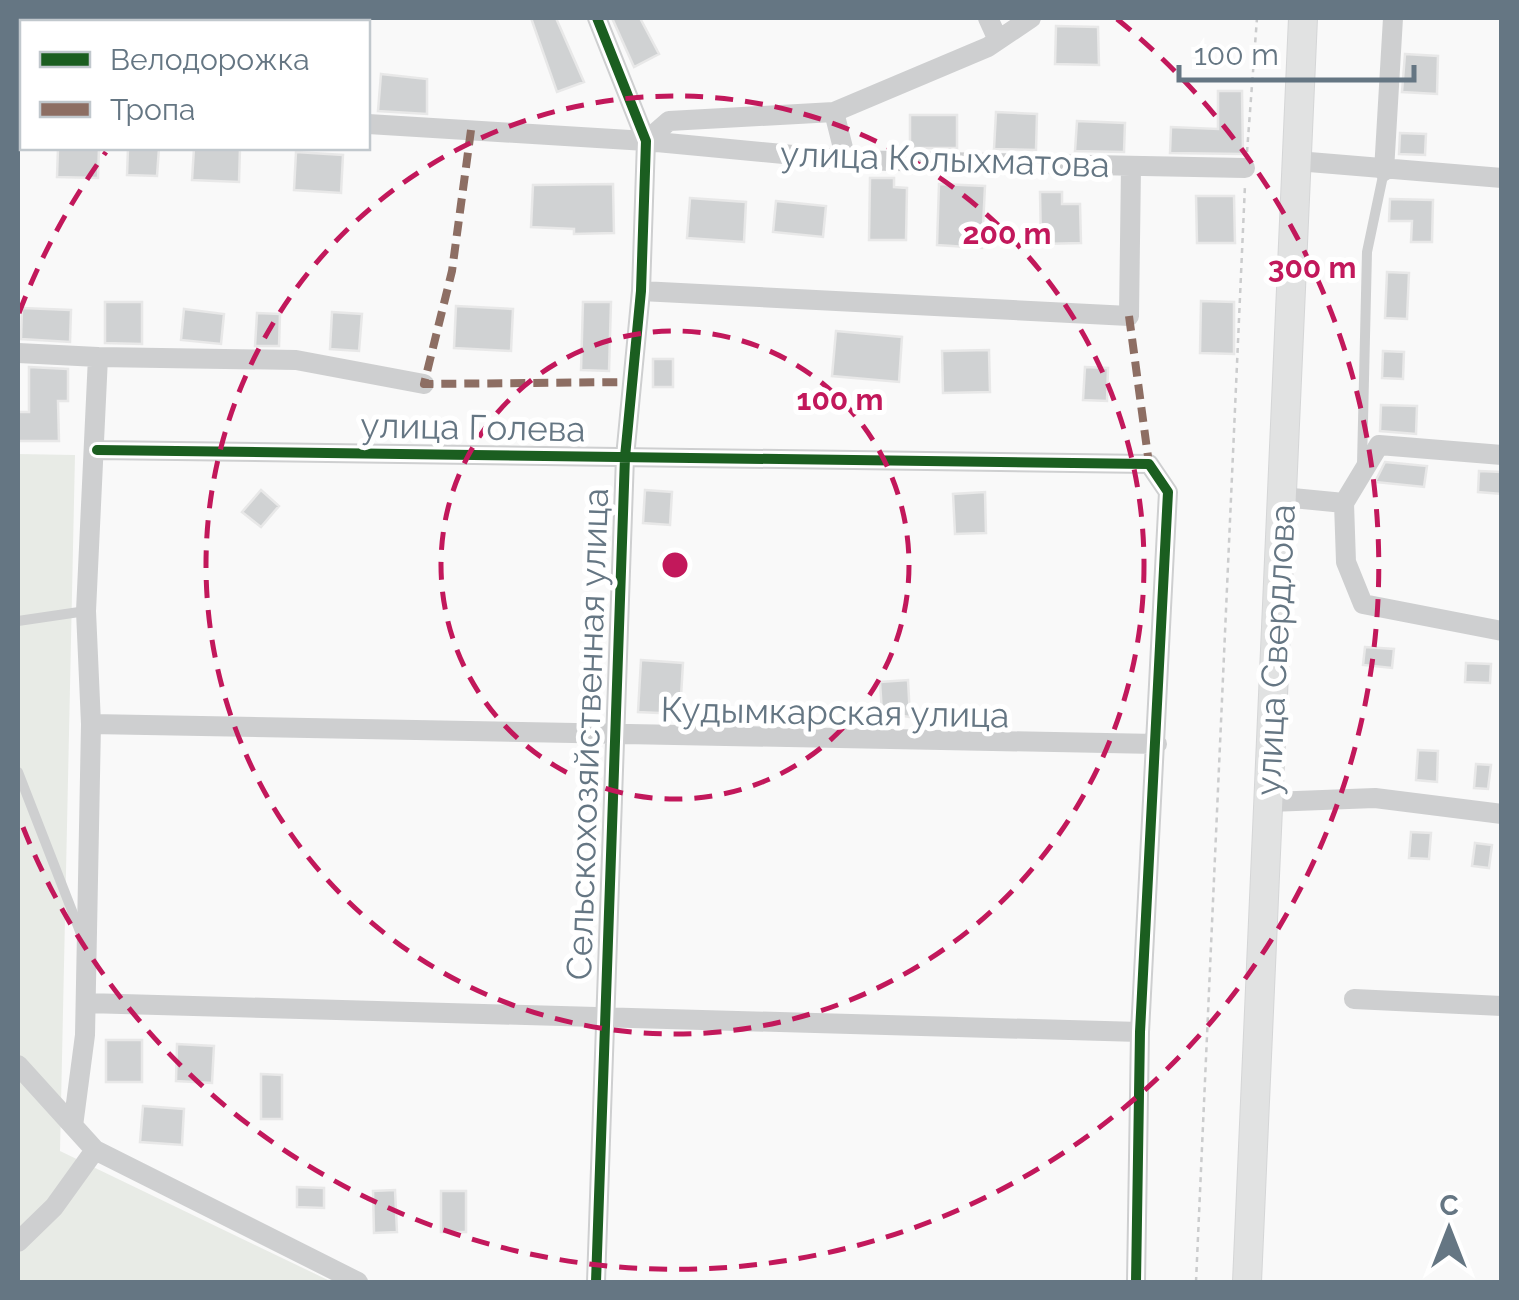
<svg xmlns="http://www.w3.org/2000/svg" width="1519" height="1300" viewBox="0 0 1519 1300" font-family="Raleway,sans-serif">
  <rect width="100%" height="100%" fill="#f9f9f9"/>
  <path fill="#e8ebe6" d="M18 18H380L364 22H22V107H18Z
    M18 454 75 455 60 1151 332 1282H18Z"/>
  <path fill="#d0d2d3" stroke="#e8e8e8" stroke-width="2.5" d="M531 18H556L584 82 557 92Z
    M612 18H640L659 54 634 67Z
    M1056 26 1098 27 1099 65 1055 64Z
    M1405 54 1438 56 1437 94 1402 92Z
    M381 74 427 79V114L378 111Z
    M1218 91H1242L1243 154 1170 153 1171 127 1218 129Z
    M996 112 1037 114 1036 150 994 149Z
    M910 115H957V148H910Z
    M1077 121 1125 123 1124 152 1075 151Z
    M1400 133 1426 134 1425 155 1399 154Z
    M58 148H99L98 178 57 177Z
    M128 148H159L157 176 127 175Z
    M194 148H240L239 182 192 180Z
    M296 152 343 155 341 193 294 190Z
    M870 178H894V187L907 188 906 240H869Z
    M613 184 614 233 574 234V229L531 227 533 185Z
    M939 184 985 186 982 248 937 245Z
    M1040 192H1062V204H1080L1081 243 1041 244Z
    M1196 196H1234L1235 243H1197Z
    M690 198 746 202 744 242 687 238Z
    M1390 199 1433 200 1432 242H1411L1412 221H1389Z
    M776 201 826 206 823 237 773 232Z
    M1387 272 1409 273 1407 319 1385 318Z
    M1201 301 1234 302V354L1200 353Z
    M105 302H142V344L105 343Z
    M583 302H611L609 371 581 370Z
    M456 306 513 309 511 351 454 348Z
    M22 308 71 310 70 342 21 339Z
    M184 309 224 314 221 344 181 340Z
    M332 312 362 314 359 351 330 349Z
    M257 313 280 314 279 346H255Z
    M836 331 902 337 899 382 832 376Z
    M989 350 990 392 943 393 942 351Z
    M1383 351 1404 352 1403 379 1382 378Z
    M653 359H673V387H653Z
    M29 367 68 369V401H58L59 441H18V412H29Z
    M1085 367 1108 368 1107 401 1083 400Z
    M1381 405 1417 406 1416 434 1380 431Z
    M1385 462 1427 466 1424 487 1375 482Z
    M1479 471 1502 472V494L1478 492Z
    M261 490 279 506 261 527 242 512Z
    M645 490 672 492 670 525 643 523Z
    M985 492 986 533 955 534 953 494Z
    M1365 647 1394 649 1392 668 1363 665Z
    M641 660 683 663 680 714 638 712Z
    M1466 663 1491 664 1490 683 1465 682Z
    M908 680 910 717 882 713 880 682Z
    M1418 750 1438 751 1437 782 1416 780Z
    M1476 764 1491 765 1488 789 1474 788Z
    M1411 832 1431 833 1429 859 1409 858Z
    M1475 843 1492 845 1489 868 1472 866Z
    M106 1040H142V1082H106Z
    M177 1044 214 1046 212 1083 176 1081Z
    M261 1074 282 1075V1119H261Z
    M143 1106 184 1109 182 1145 140 1142Z
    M297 1187 324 1188V1208L297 1207Z
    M395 1190 397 1232 374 1233 373 1191Z
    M441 1191H466V1232H441Z"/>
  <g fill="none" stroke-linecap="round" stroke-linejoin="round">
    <defs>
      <path id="secondary" d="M1247 1282 1303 18"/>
    </defs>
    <use href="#secondary" stroke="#d5d6d7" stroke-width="30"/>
    <path stroke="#cbcccd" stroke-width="2.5" stroke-dasharray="5 5" stroke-linecap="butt" d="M1247 152 1257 18
      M1196 1282 1245 185"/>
    <path stroke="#cecfd0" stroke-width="10" d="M119 22 132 18
      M18 88 22 84
      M1362 464 1367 252 1384 171
      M18 621 86 611
      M18 772 81 934"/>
    <path stroke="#cecfd0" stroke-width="20" d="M988 18 998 40
      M834 112 846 160
      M18 116H22
      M368 124 646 141 669 121 834 112 988 47 1031 18
      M646 141 846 160 1245 168
      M1297 161 1502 178
      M1384 171 1393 18
      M641 291 1129 316 1131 166
      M18 353 98 357 86 611 91 724 85 1035 73 1126
      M98 357 296 360 424 384
      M97 450 1149 464 1168 492 1140 1032 1136 1282
      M1282 497 1344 503
      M1344 503 1346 562 1363 604 1502 631
      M1344 503 1379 445 1502 455
      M91 724 1157 744
      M1268 802 1375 798 1502 814
      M1354 999 1502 1006
      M86 1003 1140 1032
      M18 1065 95 1150 358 1282
      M18 1242 54 1207 95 1150
      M596 1282 625 457 641 291 646 141 597 18"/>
    <use href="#secondary" stroke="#e1e2e2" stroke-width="28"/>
    <path stroke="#8d6e63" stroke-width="8" stroke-dasharray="15 8" stroke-linecap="butt" d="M471 130 452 271 424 384 632 382
      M1129 316 1149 464"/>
    <defs>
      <path id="cycleway" d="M97 450 1149 464 1168 492 1140 1032 1136 1282
        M596 1282 625 457 641 291 646 141 597 18"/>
    </defs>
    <use href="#cycleway" stroke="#fff" stroke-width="16"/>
    <use href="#cycleway" stroke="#1b5e20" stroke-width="10"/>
  </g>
  <g fill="none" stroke="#c2185b" stroke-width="5" stroke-dasharray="18 12">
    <circle cx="675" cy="565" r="234"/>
    <circle cx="675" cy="565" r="469"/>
    <path d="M19 313A703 703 0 0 1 106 152M1117 19A703 703 0 1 1 19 817"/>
  </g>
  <g text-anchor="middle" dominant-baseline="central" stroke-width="10" stroke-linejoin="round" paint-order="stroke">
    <g font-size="35" fill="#657683" stroke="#fff">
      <text transform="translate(945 159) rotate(2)">улица Колыхматова</text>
      <text transform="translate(473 427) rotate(1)">улица Голева</text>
      <text transform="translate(1275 650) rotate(-87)">улица Свердлова</text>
      <text transform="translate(835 712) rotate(1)">Кудымкарская улица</text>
      <text transform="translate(587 734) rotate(-88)">Сельскохозяйственная улица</text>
    </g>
  </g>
  <circle cx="675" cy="565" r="15" fill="#c2185b" stroke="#fff" stroke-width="5"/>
  <g font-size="30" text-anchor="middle" font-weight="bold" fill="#c2185b" stroke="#fff" stroke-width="10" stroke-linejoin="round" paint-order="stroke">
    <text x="1007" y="244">200 m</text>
    <text x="1312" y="278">300 m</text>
    <text x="840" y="410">100 m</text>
  </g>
  <rect width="1519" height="1300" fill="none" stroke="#657683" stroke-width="40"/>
  <rect x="20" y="20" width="350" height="130" fill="#ffffff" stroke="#c1c8cd" stroke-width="2.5"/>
  <rect x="40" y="52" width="50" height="15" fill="#1b5e20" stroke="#c1c8cd" stroke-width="2.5"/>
  <text x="110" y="70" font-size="30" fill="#657683">Велодорожка</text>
  <rect x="40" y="102" width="50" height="15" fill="#8d6e63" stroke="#c1c8cd" stroke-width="2.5"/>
  <text x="110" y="120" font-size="30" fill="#657683">Тропа</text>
  <g transform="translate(1449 1230)" stroke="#ffffff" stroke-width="8" paint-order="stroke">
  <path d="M0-8L18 38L0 25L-18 38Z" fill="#657683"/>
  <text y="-15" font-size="28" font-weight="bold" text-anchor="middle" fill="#657683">С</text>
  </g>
  <path d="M1179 65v15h235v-15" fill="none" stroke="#657683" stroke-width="5"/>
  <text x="1194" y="65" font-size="30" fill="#657683" stroke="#ffffff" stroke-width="8" paint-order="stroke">100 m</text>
</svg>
